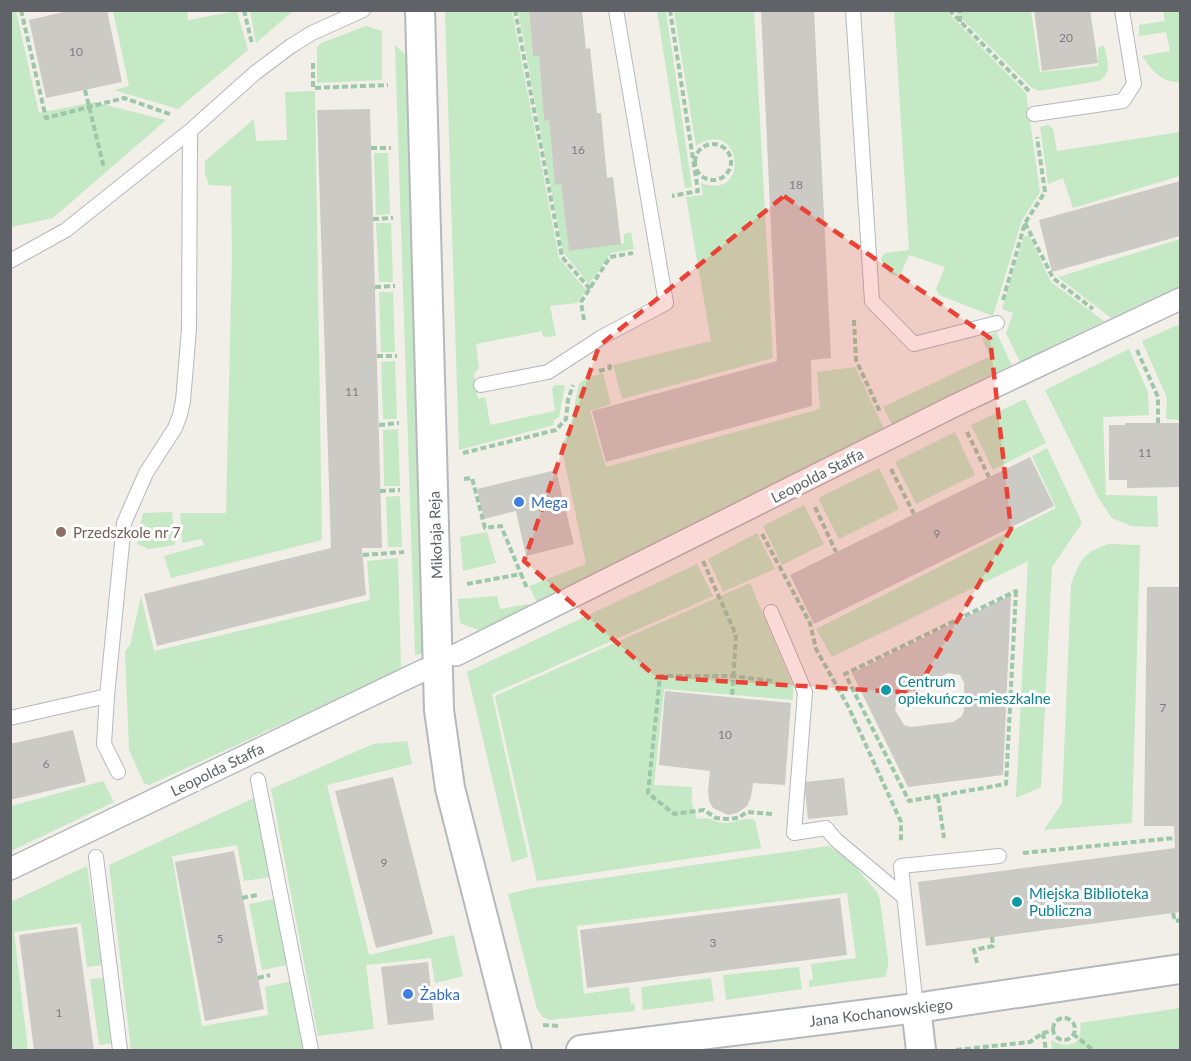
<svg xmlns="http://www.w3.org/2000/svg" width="1191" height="1061" viewBox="0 0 1191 1061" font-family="Lato,sans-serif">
  <rect width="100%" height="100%" fill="#f1efe8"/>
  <path fill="#c5e8c5" d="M250 10H293V11L256 43Z
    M10 11H16L39 113 94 102 166 120 53 218 11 227Z
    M113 11H187L188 20 237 11 248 50 178 109 114 90 129 86Z
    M445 11H512L559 258 586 290 577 303 550 306 556 336 543 337 542 331 476 344 479 369 474 373 478 399 484 397 486 400 490 425 555 411 552 389 555 385H565L559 417 554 420V425L459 450Z
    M518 11H529L533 56H539L544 120H549L555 184H561L569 251 624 243V234L631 232 634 249 611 253 589 284 563 252Z
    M657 11H666L692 187 685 188Z
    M674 11H754L773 358 622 399 613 365 711 341 686 197 703 195 701 183C751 202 742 115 696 146Z
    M894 11H946L1026 93 1040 192 1022 220 993 316 939 295 936 289 945 267 909 255 901 273 896 276C886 273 883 267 881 258L885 253 909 250Z
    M954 11H1031L1040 72 1098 66V47L1104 46C1107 59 1113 73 1099 81L1039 91 1032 88Z
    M1163 11H1180V82C1161 83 1152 70 1142 56L1170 51 1166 32 1139 36V25L1165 21Z
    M366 26 382 31V80L317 83V47L321 43Z
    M395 45 406 55 428 653 415 655Z
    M315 91 322 540 171 578 164 556 204 545 202 539 182 543 180 513H226L232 257 231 186 209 185 205 174V161L254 119 256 141 287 140 285 92Z
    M1048 125 1053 129 1057 151 1180 132V176L1073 208 1063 178 1048 184 1040 127Z
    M374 153H388L390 214 376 215Z
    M376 223H391L393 282H379Z
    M1029 235 1051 282 1104 321 1020 362 1006 333 1013 313 1002 309 1024 236Z
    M1180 239V288L1111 318 1058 277Z
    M379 292H393L395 352H381Z
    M1180 324V420L1166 419 1167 398 1142 341Z
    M996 332 1013 368 892 425 883 407 990 356 982 339Z
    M1129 349 1148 392 1149 415 1103 417 1106 495 1157 496 1158 527 1131 526 1112 518 1099 499 1045 390Z
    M395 361 397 419H383L381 362Z
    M855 367 885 431 539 607 529 586 586 564 561 445 569 432 579 384 585 379 603 373 611 404 590 411 606 467 820 409 817 372Z
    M1025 399 1046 443 993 470 971 425Z
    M398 429 400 486H384L383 430Z
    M955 432 975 475 916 504 895 462Z
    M1047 448 1082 523 1052 567 1041 787 1016 798 1028 561 832 657 816 629 1056 508 1032 456Z
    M879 468 899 509 839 539 818 498Z
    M400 496 402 547H388L386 497Z
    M804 505 824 544 782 565 763 526Z
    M172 512 175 545 149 549 137 544 143 513Z
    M487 532 496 563 463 571 460 537Z
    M757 533 775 569 723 592 708 559Z
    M1109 544 1140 545 1132 823 1044 830 1062 803 1071 584C1080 560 1084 552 1109 544Z
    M398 558 401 670 149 785 144 783 129 750 125 651 130 645 141 596 154 651 370 600 367 561Z
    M697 564 713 596 492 694 528 857 512 862 467 672Z
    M750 583 793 686V700L664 689 654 785 692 787V804L697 819C712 816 713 823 726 823 737 823 745 816 755 820L761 848 537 881 495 696Z
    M497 596 500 609 528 604 532 611 483 632 460 623 458 599Z
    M407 741 412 764 327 785 369 955 454 935 463 976 435 983 431 958 366 965 374 1029 318 1036 271 789 373 744Z
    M103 781 114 802 11 851V806Z
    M254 798 271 877 244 881 237 845 172 856 202 1026 268 1015 265 987 292 981 305 1050H131L109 865Z
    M828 846 848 858 877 892 880 900 888 959V967L885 977 809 987V980L813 979 811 964 856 958 847 893 577 926 584 994 629 987 631 1004 634 1003 635 1011 549 1020 543 1017 537 1009 508 894 533 888Z
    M87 866 102 965 87 967 81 923 14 932 28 1050H11V902Z
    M274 899 287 965 262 970 249 904Z
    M799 967 802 989 726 1000 723 975Z
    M105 978 114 1043 99 1045 90 979Z
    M711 978 714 1001 643 1010 641 987Z
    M1180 1008V1050H1052L1051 1040C1068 1050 1084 1044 1080 1023Z"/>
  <path fill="#cccac5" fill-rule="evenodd" d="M72 10H107L122 82 46 98 29 20Z
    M529 10H582L586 49 590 48 597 113H601L607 178 613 177 621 244 569 251 561 184 555 185 549 120 544 121 539 56H533Z
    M761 10H814L831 358 811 360 812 406 606 462 592 411 777 361Z
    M1034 10H1090L1098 63 1042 71Z
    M370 109 382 548H362L366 595 157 646 144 594 331 548 317 110Z
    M1180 181V236L1052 272 1039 220Z
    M1125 423H1180V487L1127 488V480H1109V425H1125Z
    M1030 457 1054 506 814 624 790 575Z
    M556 470 574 544 526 556 516 511 484 519 477 489Z
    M1147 587H1180V912L926 946 918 882 1175 848 1174 826H1144Z
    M1011 595 1003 775 908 787 852 673ZM948 673 960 675 964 683V711L962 716 953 722 910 727 904 725 895 710 897 700 903 695Z
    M665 691 791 703 785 785 753 783 751 797 747 806 737 813 728 815 713 808 709 801 708 791 710 771 659 765Z
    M73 730 86 782 10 800V744Z
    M393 777 433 934 376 948 335 791Z
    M844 778 848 815 808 819 804 782Z
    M234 851 264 1009 205 1021 175 862Z
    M840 898 847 955 587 988 580 930Z
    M77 927 94 1050H34L19 935Z
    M428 962 434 1020 388 1025 381 967Z"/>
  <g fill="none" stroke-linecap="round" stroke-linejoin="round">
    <defs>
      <path id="service" d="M853 10 872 301 914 344 997 323
        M1034 114 1123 101 1134 84 1122 10
        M10 261 66 230 190 131 255 73 291 46 312 33 363 10
        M481 385 548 372 602 337 666 303 616 10
        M771 612 805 692 794 833 826 828 836 840 904 897
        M107 696 104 744 118 772
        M10 718 107 696 124 523 146 473 175 428 180 415 183 401 189 329 190 131
        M258 780 311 1050
        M96 857 120 1050
        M916 1008 901 866 999 856"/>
      <path id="pedestrian" d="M456 655 954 406 1180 299
        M10 869 424 670"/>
      <path id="minor" d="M420 10 439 710 450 788 517 1050
        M916 1008 921 1050
        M581 1050 916 1008 1180 969"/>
    </defs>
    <use href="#service" stroke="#b5b8bc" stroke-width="16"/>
    <use href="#pedestrian" stroke="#b5b8bc" stroke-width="24"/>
    <use href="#minor" stroke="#b5b8bc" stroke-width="32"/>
    <path stroke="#9cc7a9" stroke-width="4" stroke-dasharray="6 3" stroke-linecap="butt" d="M21 10 46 118 124 98 172 115
      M244 10 252 44
      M515 10 562 257 590 289
      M670 10 698 191 672 196
      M949 10 1029 91
      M960 22V10
      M313 63V88L388 85
      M85 90 104 168
      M695 162a18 18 0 1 1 36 0a18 18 0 1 1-36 0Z
      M371 148H391
      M373 219 393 218
      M1025 223 1053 278 1093 309
      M375 287 395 286
      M1003 300 1025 223 1045 192 1037 137
      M584 320 581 302 610 257 633 253
      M854 320 856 360 880 412
      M1137 350 1158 397V423
      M377 356H397
      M599 371 610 368 609 363
      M379 425 399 423
      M967 432 989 477
      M463 453 556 430 566 419 568 400 573 385
      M891 469 914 514
      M464 479 472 478 485 528 501 526 521 574
      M380 491 400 490
      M815 507 836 552
      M762 534 810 623 816 649 849 708 901 822V842
      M363 555 404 552
      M703 561 736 635 732 697
      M467 584 521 574 527 588
      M1016 591 1006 784 909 801 845 674Z
      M938 797 944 838
      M772 814 747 812 738 818 727 819 716 818 704 810 674 814 648 793 660 676H733L773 681
      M1023 853 1174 838
      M242 898 257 895
      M1173 913 1175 921 1180 920
      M977 963 974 950 993 946 992 937
      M258 978 270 975
      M1053 1029a11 11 0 1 1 22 0a11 11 0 1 1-22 0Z
      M543 1025 559 1026
      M1043 1033 1046 1050
      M1073 1034 1093 1050
      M956 1050 1030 1042 1043 1033 1053 1031"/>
    <use href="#service" stroke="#fff" stroke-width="14"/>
    <use href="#pedestrian" stroke="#fff" stroke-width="21"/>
    <use href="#minor" stroke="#fff" stroke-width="28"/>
  </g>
  <path fill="#ea4335" fill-opacity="0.2" stroke="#ea4335" stroke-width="4.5" stroke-dasharray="12 8" stroke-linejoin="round" d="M784 196 990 338 1011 529 915 693 656 677 524 561 599 346Z"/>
  <g fill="#3f7fe0" stroke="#fff" stroke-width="2">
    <circle cx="519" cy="502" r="6"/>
    <circle cx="408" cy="994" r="6"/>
  </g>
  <circle fill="#8d6e63" stroke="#fff" stroke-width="2" cx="61" cy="532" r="6"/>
  <g fill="#0f9aa8" stroke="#fff" stroke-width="2">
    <circle cx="886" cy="690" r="6"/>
    <circle cx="1017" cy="902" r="6"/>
  </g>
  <g text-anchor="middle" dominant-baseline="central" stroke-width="6" stroke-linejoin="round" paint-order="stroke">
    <g font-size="12" fill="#7a7d7f">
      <text x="1066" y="37">20</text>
      <text x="76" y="51">10</text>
      <text x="578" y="149">16</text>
      <text x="796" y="184">18</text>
      <text x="352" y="391">11</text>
      <text x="1145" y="452">11</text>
      <text x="937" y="533">9</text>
      <text x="1163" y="707">7</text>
      <text x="725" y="734">10</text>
      <text x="46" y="763">6</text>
      <text x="384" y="862">9</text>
      <text x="220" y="938">5</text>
      <text x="713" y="942">3</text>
      <text x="59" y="1012">1</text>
    </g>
    <g font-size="15" fill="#5f6368" stroke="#fff">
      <text transform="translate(817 475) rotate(-27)">Leopolda Staffa</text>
      <text transform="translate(435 535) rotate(-92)">Mikołaja Reja</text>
      <text transform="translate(217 769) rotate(-26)">Leopolda Staffa</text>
      <text transform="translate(881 1012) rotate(-7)">Jana Kochanowskiego</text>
    </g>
    <g font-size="15" fill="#366cbe" stroke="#fff" text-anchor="start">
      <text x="531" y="502">Mega</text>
      <text x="420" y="994">Żabka</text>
    </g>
    <g font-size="15" fill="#785e54" stroke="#fff" text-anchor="start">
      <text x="73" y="532">Przedszkole nr 7</text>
    </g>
    <g font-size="15" fill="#0d838f" stroke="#fff" text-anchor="start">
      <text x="898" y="681">Centrum<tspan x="898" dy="17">opiekuńczo-mieszkalne</tspan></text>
      <text x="1029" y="893">Miejska Biblioteka<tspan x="1029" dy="17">Publiczna</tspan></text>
    </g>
  </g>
  <rect width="1191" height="1061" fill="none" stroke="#5f6368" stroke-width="24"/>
</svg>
